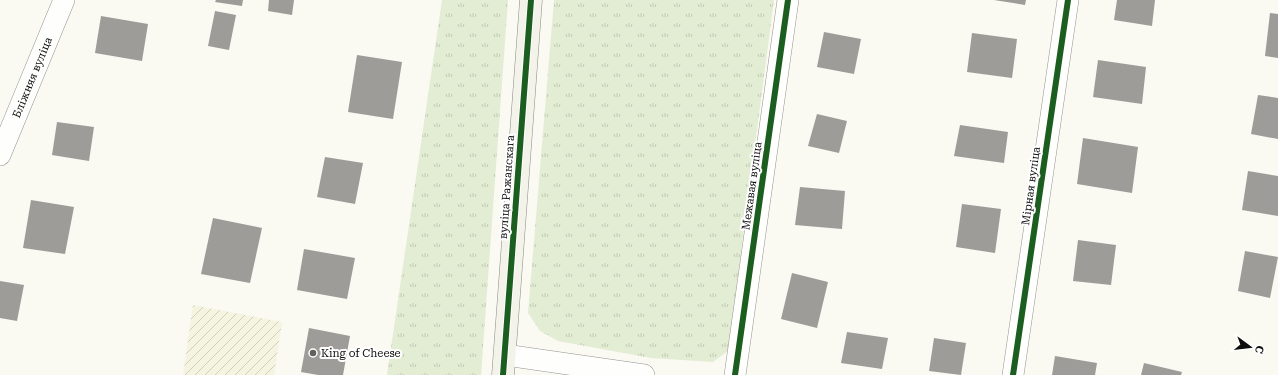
<svg xmlns="http://www.w3.org/2000/svg" width="1278" height="375" viewBox="0 0 1278 375" font-family="'Roboto Serif',serif">
  <defs>
    <pattern id="farmland-furrows" width="10" height="10" patternUnits="userSpaceOnUse"><rect width="10" height="10" fill="#f5f4e0"/><path d="M-1 1l2-2M0 10L10 0M9 11l2-2" fill="none" stroke="#d1d0bf"/></pattern>
    <pattern id="grass-tufts" width="24" height="20" patternUnits="userSpaceOnUse"><rect width="24" height="20" fill="#e3edd4"/><path d="M3 7l-1-3M5 7V3M7 7l1-3M15 17l-1-3M17 17v-4M19 17l1-3" fill="none" stroke="#c2cab5"/></pattern>
  </defs>
  <rect width="100%" height="100%" fill="#faf9f2"/>
  <path fill="url(#farmland-furrows)" d="M193 305 282 322 274 375H183Z"/>
  <path fill="url(#grass-tufts)" d="M442 0H508L481 375H387Z
    M554 0H774L728 351 713 362 651 358 558 341 540 331 528 313Z"/>
  <path fill="#9e9c98" d="M216 0H243L242 6 215 2Z
    M269 0H294L292 15 268 11Z
    M994 0H1026L1025 5Z
    M1117 0H1155L1152 26 1114 20Z
    M215 11 236 15 229 50 208 46Z
    M1270 13 1278 14V58L1265 56Z
    M101 16 148 24 142 61 95 53Z
    M824 32 861 39 854 74 817 67Z
    M972 33 1017 39 1012 78 967 72Z
    M357 55 402 62 393 119 348 112Z
    M1098 60 1146 67 1142 104 1093 97Z
    M1258 95 1278 98V139L1251 134Z
    M817 114 847 121 839 153 808 146Z
    M57 122 94 127 89 161 52 155Z
    M960 125 1008 132 1004 163 954 156Z
    M1083 138 1138 147 1132 193 1077 184Z
    M325 157 363 163 355 204 317 197Z
    M1248 171 1278 176V216L1242 210Z
    M800 187 845 191 842 229 795 225Z
    M31 200 74 207 65 254 23 248Z
    M962 204 1001 209 995 253 956 247Z
    M213 218 262 228 250 283 201 274Z
    M1078 240 1116 245 1111 285 1073 281Z
    M304 249 355 258 347 299 297 290Z
    M1245 251 1278 257 1270 298 1238 291Z
    M792 273 828 282 817 328 781 319Z
    M0 281 24 285 17 321 0 318Z
    M309 328 350 336 343 375H318L301 372Z
    M847 332 888 338 882 369 841 363Z
    M934 338 966 343 961 375 929 371Z
    M1055 356 1097 363 1095 375H1052Z
    M1144 363 1182 372 1181 375H1141Z"/>
  <g fill="none" stroke-linecap="round" stroke-linejoin="round">
    <defs>
      <g id="street">
        <path id="s1" d="M0 155 64 0"/>
        <path d="M505 355 644 375"/>
        <path d="M735 375 788 0"/>
        <path d="M1013 375 1068 0"/>
      </g>
      <path id="secondary" d="M503 375 531 0"/>
    </defs>
    <use href="#street" stroke="#949390" stroke-width="22"/>
    <use href="#secondary" stroke="#8a8a87" stroke-width="23"/>
    <use href="#street" stroke="#fefefd" stroke-width="21"/>
    <use href="#secondary" stroke="#f3f3ea" stroke-width="22"/>
    <defs>
      <path id="cycleway" d="M503 375 531 0
        M735 375 788 0
        M1013 375 1068 0"/>
    </defs>
    <use href="#cycleway" stroke="#fff" stroke-width="8"/>
    <use href="#cycleway" stroke="#1b5e20" stroke-width="6"/>
  </g>
  <circle fill="#60605d" stroke="#fff" stroke-width="1.5" cx="313" cy="353" r="4"/>
  <g text-anchor="middle" dominant-baseline="central" stroke-width="4" stroke-linejoin="round" paint-order="stroke">
    <g font-size="11" fill="#0d0d0d" stroke="#fff">
      <text stroke="none"><textPath href="#s1" startOffset="84">Бліжняя вуліца</textPath></text>
      <text transform="translate(752 186) rotate(-82)">Межавая вуліца</text>
      <text transform="translate(1031 186) rotate(-82)">Мірная вуліца</text>
      <text transform="translate(507 187) rotate(-86)">вуліца Ражанскага</text>
    </g>
    <g font-size="11" fill="#0d0d0d" stroke="#fff" text-anchor="start">
      <text x="321" y="353">King of Cheese</text>
    </g>
  </g>
  <g transform="translate(1250 347) rotate(105)" stroke="#ffffff" stroke-width="3" paint-order="stroke">
  <path d="M0-3L7 15L0 10L-7 15Z" fill="#0d0d0d"/>
  <text y="-6" font-size="11" font-weight="bold" text-anchor="middle" fill="#0d0d0d">С</text>
  </g>
</svg>
